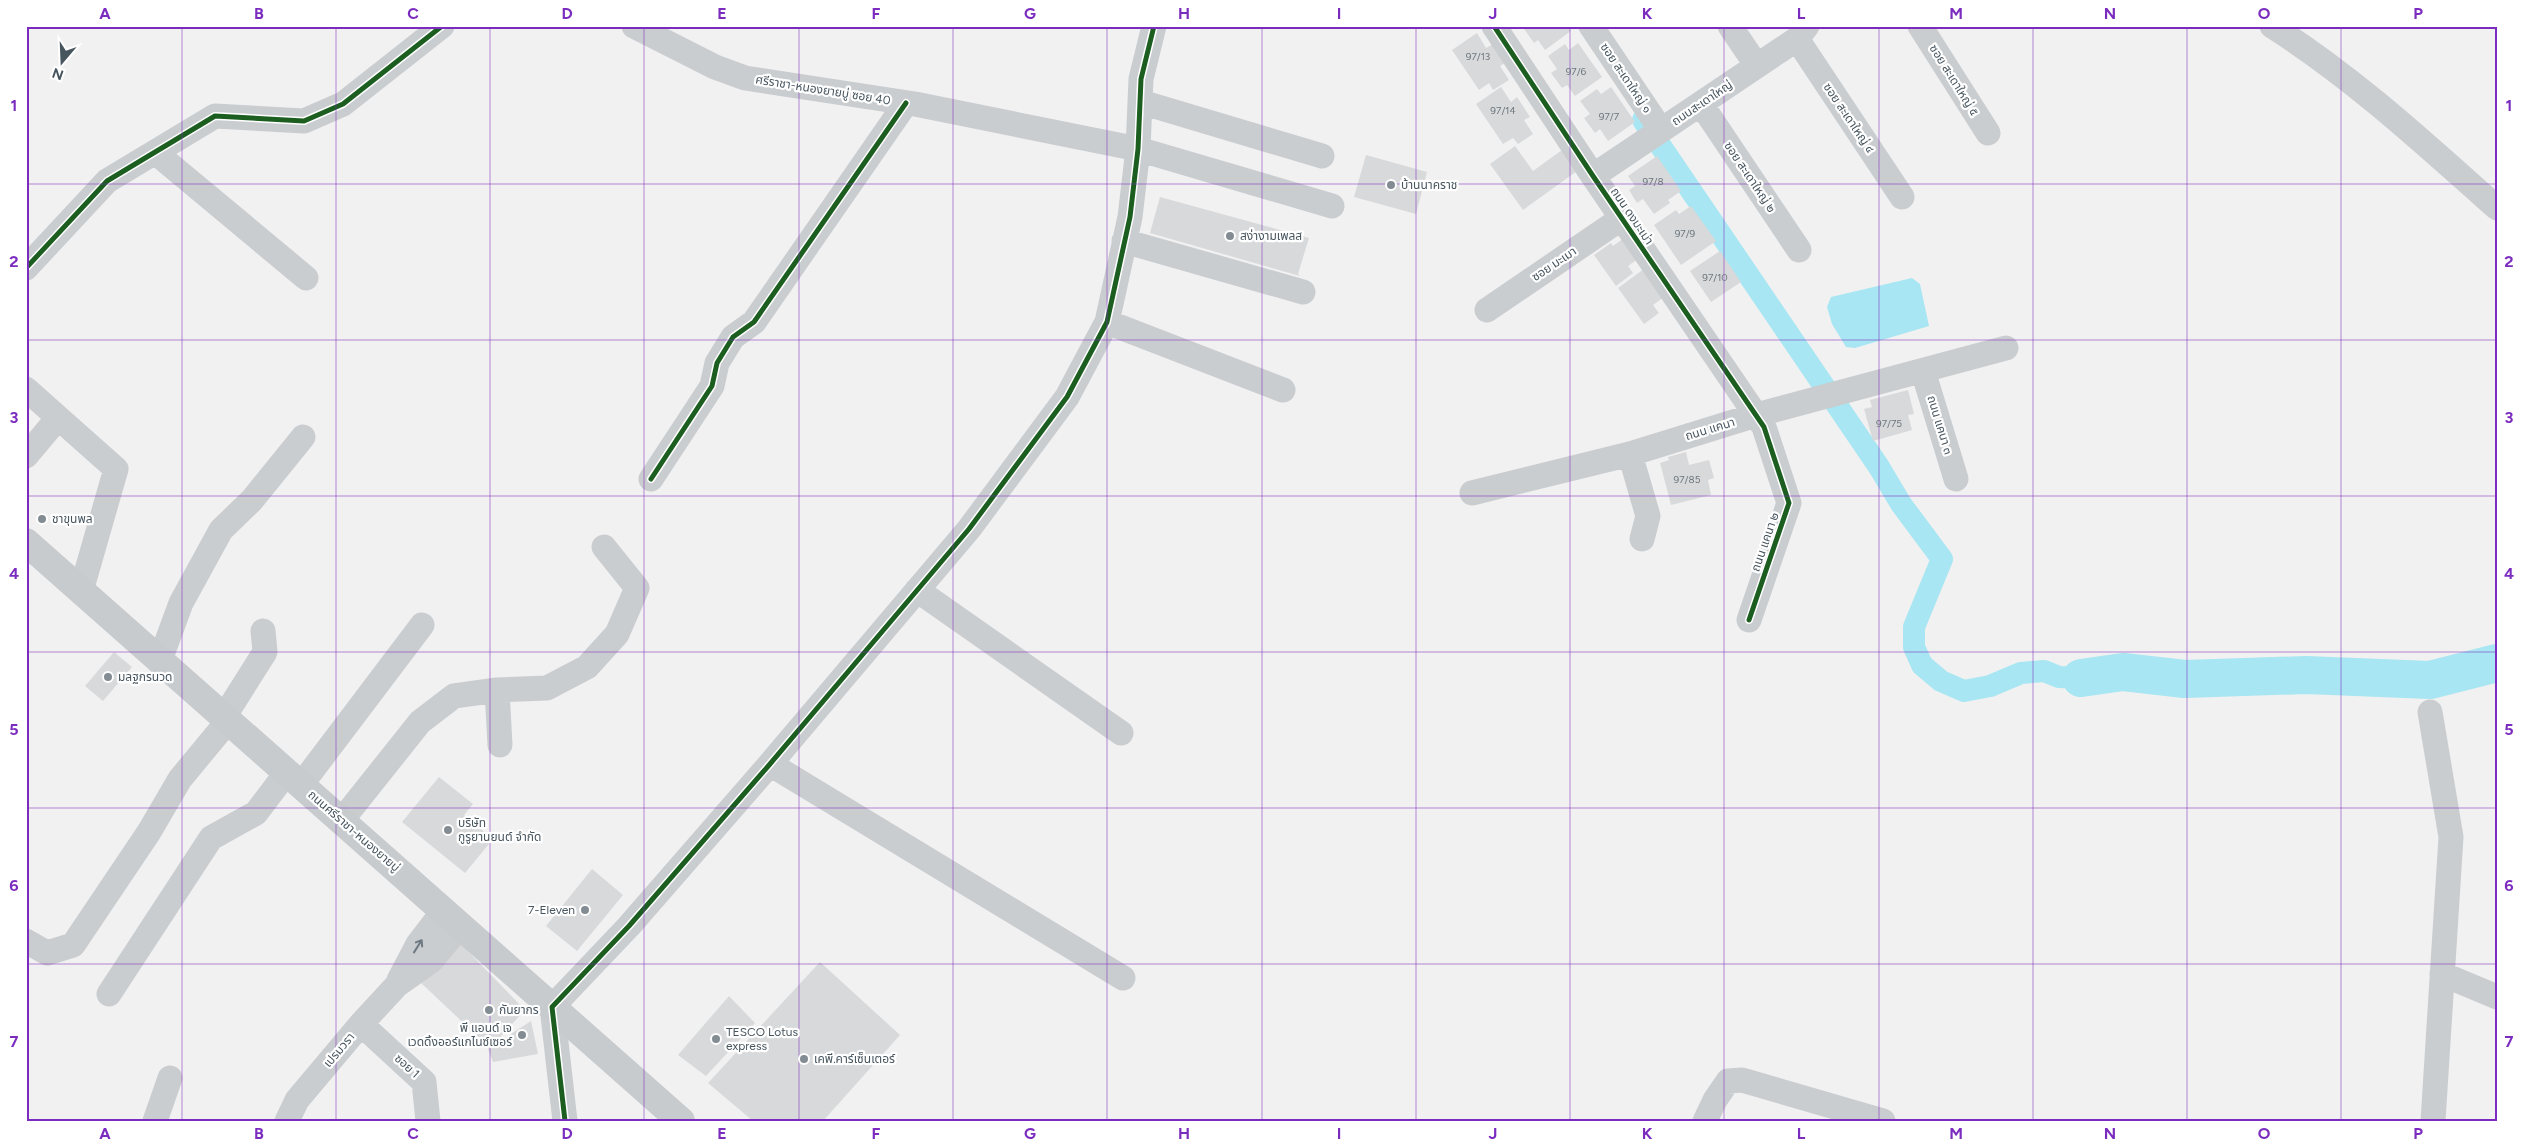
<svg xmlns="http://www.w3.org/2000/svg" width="2523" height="1147" viewBox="0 0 2523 1147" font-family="Figtree,'Noto Sans Thai',sans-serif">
  <rect width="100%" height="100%" fill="#f2f1f1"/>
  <path fill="#a7e6f2" d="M1912 278 1920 284 1929 326 1855 348 1846 347 1832 324 1827 307 1831 297Z"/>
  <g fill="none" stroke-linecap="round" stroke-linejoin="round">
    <path stroke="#a7e6f2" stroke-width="22" d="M1643 120 1879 467 1901 504 1942 559 1914 627V647L1922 665 1941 681 1964 691 1990 686 2021 673 2044 671 2059 677 2081 678"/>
    <path stroke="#a7e6f2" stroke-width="38" d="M2081 678 2123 672 2185 679 2306 675 2430 680 2497 663"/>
  </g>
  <path fill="#d8d9da" d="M1522 26H1568L1571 31 1545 50 1538 40 1534 43Z
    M1477 33 1486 48 1493 44 1505 63 1500 66 1509 80 1493 90 1489 83 1479 90 1452 50Z
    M1578 43 1602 77 1575 96 1567 85 1562 88 1551 73 1557 69 1548 56 1565 44 1569 50Z
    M1501 87 1511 102 1517 97 1530 117 1524 120 1533 134 1518 144 1513 138 1503 144 1476 104Z
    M1611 87 1635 122 1608 141 1600 129 1595 133 1584 118 1590 114 1580 101 1597 89 1601 94Z
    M1515 146 1533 171 1562 150 1577 171 1523 210 1490 164Z
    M1366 155 1427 172 1416 214 1354 197Z
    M1657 156 1681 191 1668 200 1670 203 1654 214 1643 199 1637 203 1629 190 1635 186 1628 176Z
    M1160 197 1309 238 1298 274 1300 276 1150 233Z
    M1691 206 1716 241 1681 265 1654 225 1676 210 1679 214Z
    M1624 238 1642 256 1628 266 1633 273 1616 286 1594 255 1611 243 1613 246Z
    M1720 251 1741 282 1711 302 1690 271Z
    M1648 266 1668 294 1653 305 1659 313 1644 324 1618 288Z
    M1908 390 1914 414 1908 415 1912 430 1873 441 1864 409 1872 407 1870 400Z
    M1686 452 1689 465 1709 460 1714 478 1708 480 1711 495 1671 505 1660 463 1669 460 1668 457Z
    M114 652 132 667 103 701 85 686Z
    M439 777 473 804 464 815 493 839 465 873 402 822Z
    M592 869 623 895 577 951 546 926Z
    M459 942 525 1010 490 1048 420 982Z
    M820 962 900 1035 823 1121H753L708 1083Z
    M729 996 755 1023 706 1076 678 1055Z
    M531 1021 538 1054 493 1062 488 1049Z"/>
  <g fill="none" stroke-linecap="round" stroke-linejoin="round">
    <path stroke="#cacdd0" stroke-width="25" d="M634 26 715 67 745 78 915 104 1138 149 1332 206
      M1494 26 1593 176 1764 427 1789 503 1749 620
      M1591 26 1661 130
      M1730 26 1757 66
      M1920 26 1988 133
      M2272 26C2354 78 2425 144 2497 208
      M1797 39 1902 197
      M1141 102 1322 156
      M1701 104 1799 250
      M156 153 306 278
      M1593 176 1797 39 1807 26
      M1124 241 1303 292
      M26 268 107 181 215 116 304 121 343 104 442 26
      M1487 310 1622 218
      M1107 322 1283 390
      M1923 371 1956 479
      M26 389 116 469 81 591
      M1630 454 1648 516 1642 539
      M26 456 58 418
      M651 479 712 386 717 363 733 337 754 322 906 103
      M1472 493 1630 454 1756 415 2006 348
      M917 590 1121 733
      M160 660 181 603 221 530 252 500 303 437
      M497 690 500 745
      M2430 712 2451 837 2433 1121
      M224 717 265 652 263 631
      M770 764 1123 978
      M301 785 422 625
      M342 820 420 722 454 696 497 690 547 688 587 667 617 634 637 588 604 547
      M26 941 47 953 73 945 149 832 180 779 228 721
      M2442 974 2497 997
      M399 980 418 944 444 910
      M109 994 211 838 256 813 287 772
      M361 1024 424 1082 428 1121
      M155 1121 170 1078
      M287 1121 297 1100 361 1024 397 985 431 961 461 925
      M565 1121 552 1007 629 926 770 764 969 529 1067 397 1107 322 1130 217 1138 149 1141 79 1154 26
      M1705 1121 1715 1100 1728 1081 1742 1080 1883 1121"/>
    <path stroke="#c7cbce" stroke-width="28" d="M26 542 681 1121"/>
    <defs>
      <path id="cycleway" d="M1494 26 1593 176 1764 427 1789 503 1749 620
        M26 268 107 181 215 116 304 121 343 104 442 26
        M651 479 712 386 717 363 733 337 754 322 906 103
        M565 1121 552 1007 629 926 770 764 969 529 1067 397 1107 322 1130 217 1138 149 1141 79 1154 26"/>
    </defs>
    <use href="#cycleway" stroke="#fff" stroke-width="8"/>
    <use href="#cycleway" stroke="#1b5e20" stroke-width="5"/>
  </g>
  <defs><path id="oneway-shaft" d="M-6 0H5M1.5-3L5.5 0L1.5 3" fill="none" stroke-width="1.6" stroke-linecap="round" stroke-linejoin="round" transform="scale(1.25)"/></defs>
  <use stroke="#6e7981" href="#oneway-shaft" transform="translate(418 946) rotate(-58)"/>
  <path fill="none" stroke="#7b2cbf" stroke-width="1" stroke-opacity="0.55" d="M182 26V1121M336 26V1121M490 26V1121M644 26V1121M799 26V1121M953 26V1121M1107 26V1121M1262 26V1121M1416 26V1121M1570 26V1121M1724 26V1121M1879 26V1121M2033 26V1121M2187 26V1121M2341 26V1121M26 184H2497M26 340H2497M26 496H2497M26 652H2497M26 808H2497M26 964H2497"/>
  <g fill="#838c92" stroke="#fff" stroke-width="2">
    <circle cx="1391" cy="185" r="5"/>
    <circle cx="1230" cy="236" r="5"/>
    <circle cx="42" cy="519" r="5"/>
    <circle cx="108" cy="677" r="5"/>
    <circle cx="448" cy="830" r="5"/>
    <circle cx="585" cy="910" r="5"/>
    <circle cx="489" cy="1010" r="5"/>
    <circle cx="522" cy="1035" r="5"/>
    <circle cx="716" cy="1039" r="5"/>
    <circle cx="804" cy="1059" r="5"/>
  </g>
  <g text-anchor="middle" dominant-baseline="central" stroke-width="4.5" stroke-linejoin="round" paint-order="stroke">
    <g font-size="10" fill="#6d777f">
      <text x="1478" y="56">97/13</text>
      <text x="1576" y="71">97/6</text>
      <text x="1503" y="110">97/14</text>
      <text x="1609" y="116">97/7</text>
      <text x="1653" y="181">97/8</text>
      <text x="1685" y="233">97/9</text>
      <text x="1715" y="277">97/10</text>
      <text x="1889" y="423">97/75</text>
      <text x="1687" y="479">97/85</text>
    </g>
    <g font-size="12" fill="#47555f" stroke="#fff">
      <text transform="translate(1626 78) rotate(56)">ซอย สะเดาใหญ่ ๑</text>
      <text transform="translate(1954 80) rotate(58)">ซอย สะเดาใหญ่ ๕</text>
      <text transform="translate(823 90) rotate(9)">ศรีราชา-หนองยายบู่ ซอย 40</text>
      <text transform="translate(1702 103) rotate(-34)">ถนนสะเดาใหญ่</text>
      <text transform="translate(1849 118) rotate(56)">ซอย สะเดาใหญ่ ๔</text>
      <text transform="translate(1750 177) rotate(56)">ซอย สะเดาใหญ่ ๒</text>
      <text transform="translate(1632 216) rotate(56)">ถนน ดงมะเม่า</text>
      <text transform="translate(1554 264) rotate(-34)">ซอย มะเมา</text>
      <text transform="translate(1940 425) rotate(73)">ถนน แคนา ๓</text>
      <text transform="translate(1710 429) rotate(-17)">ถนน แคนา</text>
      <text transform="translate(1765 542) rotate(-71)">ถนน แคนา ๒</text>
      <text transform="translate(354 831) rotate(41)">ถนนศรีราชา-หนองยายบู่</text>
      <text transform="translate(339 1050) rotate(-50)">เปรมวรา</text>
      <text transform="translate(407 1066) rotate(42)">ซอย 1</text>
    </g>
    <g font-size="12" fill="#47555f" stroke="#fff" text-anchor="start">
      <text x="1401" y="185">บ้านนาคราช</text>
      <text x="1240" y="236">สง่างามเพลส</text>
      <text x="52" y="519">ชาขุนพล</text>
      <text x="118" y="677">มลฐกรนวด</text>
      <text x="458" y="823">บริษัท<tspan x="458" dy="14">กูรูยานยนต์ จำกัด</tspan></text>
      <text x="575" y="910" text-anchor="end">7-Eleven</text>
      <text x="499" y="1010">กันยากร</text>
      <text x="512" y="1028" text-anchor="end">พี แอนด์ เจ<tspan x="512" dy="14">เวดดิ้งออร์แกไนซ์เซอร์</tspan></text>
      <text x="726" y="1032">TESCO Lotus<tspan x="726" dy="14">express</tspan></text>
      <text x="814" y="1059">เคพี.คาร์เซ็นเตอร์</text>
    </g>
  </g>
  <rect width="2523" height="1147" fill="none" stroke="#ffffff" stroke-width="55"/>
  <g transform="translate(62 62) rotate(199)" stroke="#ffffff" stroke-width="4" paint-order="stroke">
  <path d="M0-4L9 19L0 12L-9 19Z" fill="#47555f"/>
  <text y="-8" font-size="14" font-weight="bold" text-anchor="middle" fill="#47555f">N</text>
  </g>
  <rect x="28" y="28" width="2468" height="1092" fill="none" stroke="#7b2cbf" stroke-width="2"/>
  <g font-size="16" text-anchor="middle" font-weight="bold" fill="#7b2cbf">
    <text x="105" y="19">A</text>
    <text x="259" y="19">B</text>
    <text x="413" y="19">C</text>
    <text x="567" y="19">D</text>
    <text x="722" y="19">E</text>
    <text x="876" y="19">F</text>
    <text x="1030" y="19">G</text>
    <text x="1184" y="19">H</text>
    <text x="1339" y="19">I</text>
    <text x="1493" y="19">J</text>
    <text x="1647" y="19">K</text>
    <text x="1801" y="19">L</text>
    <text x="1956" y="19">M</text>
    <text x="2110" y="19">N</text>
    <text x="2264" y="19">O</text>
    <text x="2418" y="19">P</text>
    <text x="14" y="111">1</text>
    <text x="2509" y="111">1</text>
    <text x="14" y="267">2</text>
    <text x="2509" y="267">2</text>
    <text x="14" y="423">3</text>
    <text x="2509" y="423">3</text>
    <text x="14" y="579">4</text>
    <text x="2509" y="579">4</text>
    <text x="14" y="735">5</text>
    <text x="2509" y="735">5</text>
    <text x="14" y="891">6</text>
    <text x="2509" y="891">6</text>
    <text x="14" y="1047">7</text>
    <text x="2509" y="1047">7</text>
    <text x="105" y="1139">A</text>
    <text x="259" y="1139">B</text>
    <text x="413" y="1139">C</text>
    <text x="567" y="1139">D</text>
    <text x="722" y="1139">E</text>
    <text x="876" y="1139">F</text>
    <text x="1030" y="1139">G</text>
    <text x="1184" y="1139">H</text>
    <text x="1339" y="1139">I</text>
    <text x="1493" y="1139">J</text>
    <text x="1647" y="1139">K</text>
    <text x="1801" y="1139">L</text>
    <text x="1956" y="1139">M</text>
    <text x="2110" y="1139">N</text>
    <text x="2264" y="1139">O</text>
    <text x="2418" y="1139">P</text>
  </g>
</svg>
